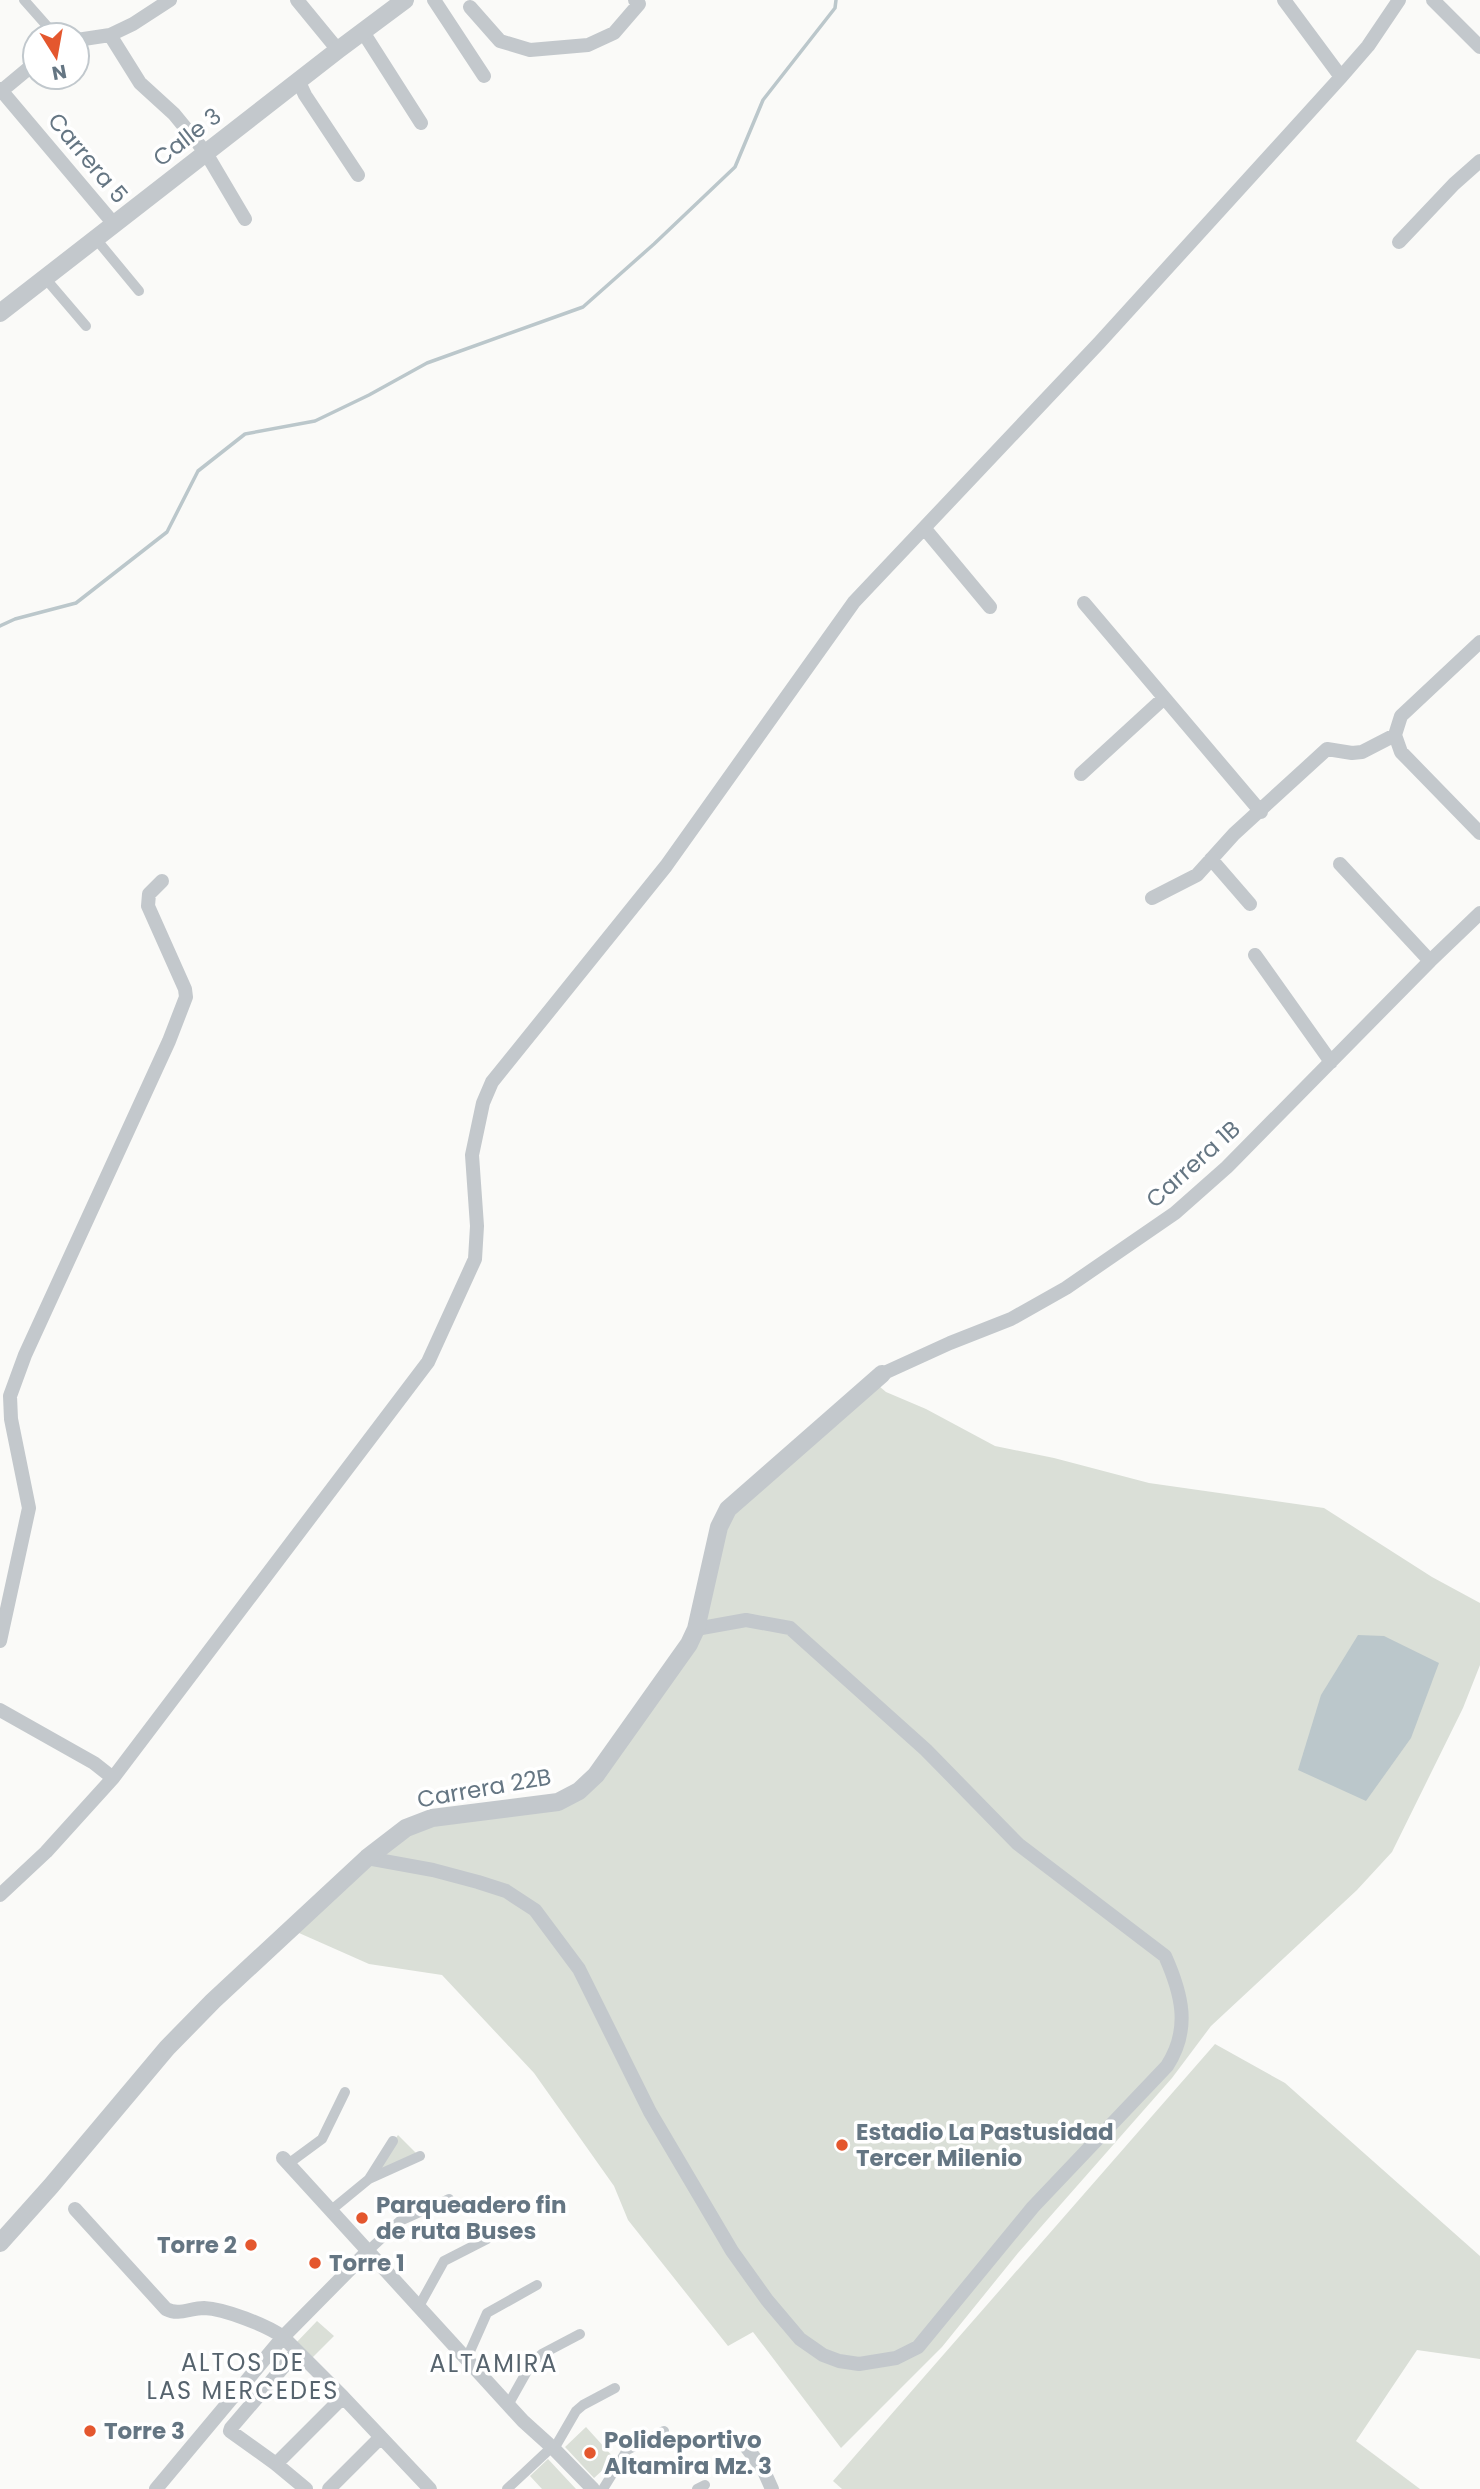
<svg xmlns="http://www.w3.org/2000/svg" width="1480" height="2489" viewBox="0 0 1480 2489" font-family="Poppins,sans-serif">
  <rect width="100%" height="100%" fill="#fafaf8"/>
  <path fill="#dadfd7" d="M873 1381 886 1392 926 1409 995 1446 1054 1458 1149 1483 1324 1508 1432 1577 1480 1603V1665L1463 1708 1392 1852 1357 1890 1211 2026 1172 2078 1018 2253 942 2347 841 2448 753 2332 728 2346 628 2220 614 2186 534 2073 442 1975 369 1964 290 1929 406 1828 579 1791 689 1644 719 1528Z
    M1215 2044 1285 2083 1480 2256V2359L1417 2350 1356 2441 1420 2489H842L833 2481Z
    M398 2135 418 2155 372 2176Z
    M317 2321 334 2336 310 2360 294 2345Z
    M586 2427 615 2459 594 2478 565 2447Z
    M548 2459 576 2489H542L530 2476Z"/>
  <path fill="#bbc7cb" d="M1358 1635 1384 1636 1439 1663 1411 1738 1366 1801 1298 1770 1321 1695Z"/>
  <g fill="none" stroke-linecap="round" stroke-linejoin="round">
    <path stroke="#bbc7cb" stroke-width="3.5" d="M0 626 15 619 76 603 167 532 198 471 245 434 315 421 369 395 427 363 583 307 654 244 735 167 763 100 835 8 836 0"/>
    <path stroke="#c3c8cc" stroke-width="10" d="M24 0 55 35
      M96 239 139 291
      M45 278 86 326
      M288 2164 322 2139 345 2092
      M369 2179 393 2141
      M330 2211 369 2179 420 2156
      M369 2250 400 2221 449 2199
      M418 2308 444 2261 487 2239
      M467 2358 487 2313 537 2285
      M508 2405 531 2364 542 2354 580 2334
      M554 2449 576 2411 583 2405 615 2388
      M507 2489 552 2447
      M603 2489 627 2450 664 2431
      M697 2489 705 2485"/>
    <path stroke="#c3c8cc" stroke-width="14" d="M297 0 338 50
      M434 0 484 76
      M1284 0 1341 77
      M1433 0 1480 47
      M470 7 500 41 530 50 588 45 614 33 639 4 635 0
      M363 32 421 123
      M110 35 140 83 174 114 206 153 245 219
      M77 40 110 35 133 24 170 0
      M298 80 305 95 358 175
      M0 89 114 224
      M0 92 35 63
      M1399 242 1454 184 1480 161
      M925 529 990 607
      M1084 603 1261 812
      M1480 642 1401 716 1395 735 1401 752 1480 833
      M1081 774 1164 698
      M1211 859 1250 904
      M1340 864 1430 961
      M1152 898 1197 875 1234 834 1327 749 1352 753 1362 752 1395 735
      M1255 955 1331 1062
      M882 1374 950 1343 1011 1319 1066 1288 1175 1213 1227 1167 1430 961 1480 913
      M0 1641 29 1508 11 1419 10 1396 25 1355 169 1041 186 997 185 989 148 906 149 894 162 881
      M0 1710 94 1763 113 1778
      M367 1858 433 1870 478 1882 506 1891 535 1910 579 1969 650 2112 732 2251 767 2300 800 2339 823 2355 839 2361 859 2364 896 2358 918 2347 1033 2207 1167 2066C1191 2029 1182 1994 1165 1956L1018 1844 926 1750 790 1628 746 1620 696 1629
      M0 1895 46 1852 113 1778 428 1362 475 1259 477 1226 472 1155 483 1103 492 1082 666 866 854 602 1099 343 1341 77 1368 46 1399 0
      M283 2158 523 2421 554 2449 593 2489
      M75 2209 166 2309C179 2316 190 2308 204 2308 225 2309 266 2325 283 2337L343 2397 430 2489
      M297 2351 231 2428 230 2431 276 2464 306 2489
      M741 2440 763 2469 772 2489
      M276 2464 343 2397
      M156 2489 283 2337 369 2250
      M329 2489 380 2438"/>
    <path stroke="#c3c8cc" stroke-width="18" d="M0 313 338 50 405 0
      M0 2243 51 2186 167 2048 213 2001 367 1858 406 1828 432 1818 558 1802 579 1791 596 1775 689 1644 696 1629 719 1527 728 1509 882 1374"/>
  </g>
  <g fill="#e4572e" stroke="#fff" stroke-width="2.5">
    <circle cx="842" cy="2145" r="7"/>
    <circle cx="362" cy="2218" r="7"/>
    <circle cx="251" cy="2245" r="7"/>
    <circle cx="315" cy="2263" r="7"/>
    <circle cx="90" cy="2431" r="7"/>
    <circle cx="590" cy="2453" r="7"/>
  </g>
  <g text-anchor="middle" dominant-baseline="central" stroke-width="7" stroke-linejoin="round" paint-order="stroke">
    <g font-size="23" fill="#657683" stroke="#fff">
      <text transform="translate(187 137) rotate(-38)">Calle 3</text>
      <text transform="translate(88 158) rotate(50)">Carrera 5</text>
      <text transform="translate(1193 1164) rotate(-42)">Carrera 1B</text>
      <text transform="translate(484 1788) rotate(-10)">Carrera 22B</text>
    </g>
    <g font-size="23" font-weight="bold" fill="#657683" stroke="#fff" text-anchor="start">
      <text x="856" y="2132">Estadio La Pastusidad<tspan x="856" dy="26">Tercer Milenio</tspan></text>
      <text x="376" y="2205">Parqueadero fin<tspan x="376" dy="26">de ruta Buses</tspan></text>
      <text x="237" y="2245" text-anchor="end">Torre 2</text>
      <text x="329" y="2263">Torre 1</text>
      <text x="104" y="2431">Torre 3</text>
      <text x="604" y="2440">Polideportivo<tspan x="604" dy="26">Altamira Mz. 3</tspan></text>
    </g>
    <g font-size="24" letter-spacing="2" fill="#57646e" stroke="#fff">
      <text x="243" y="2362">ALTOS DE<tspan x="243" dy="28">LAS MERCEDES</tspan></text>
      <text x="494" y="2363">ALTAMIRA</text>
    </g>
  </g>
  <g transform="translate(56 56) rotate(169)"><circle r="33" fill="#ffffff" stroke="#c1c8cd" stroke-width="2"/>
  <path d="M0-5L12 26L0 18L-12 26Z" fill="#e4572e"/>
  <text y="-10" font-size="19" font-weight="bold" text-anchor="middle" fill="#657683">N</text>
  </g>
</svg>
